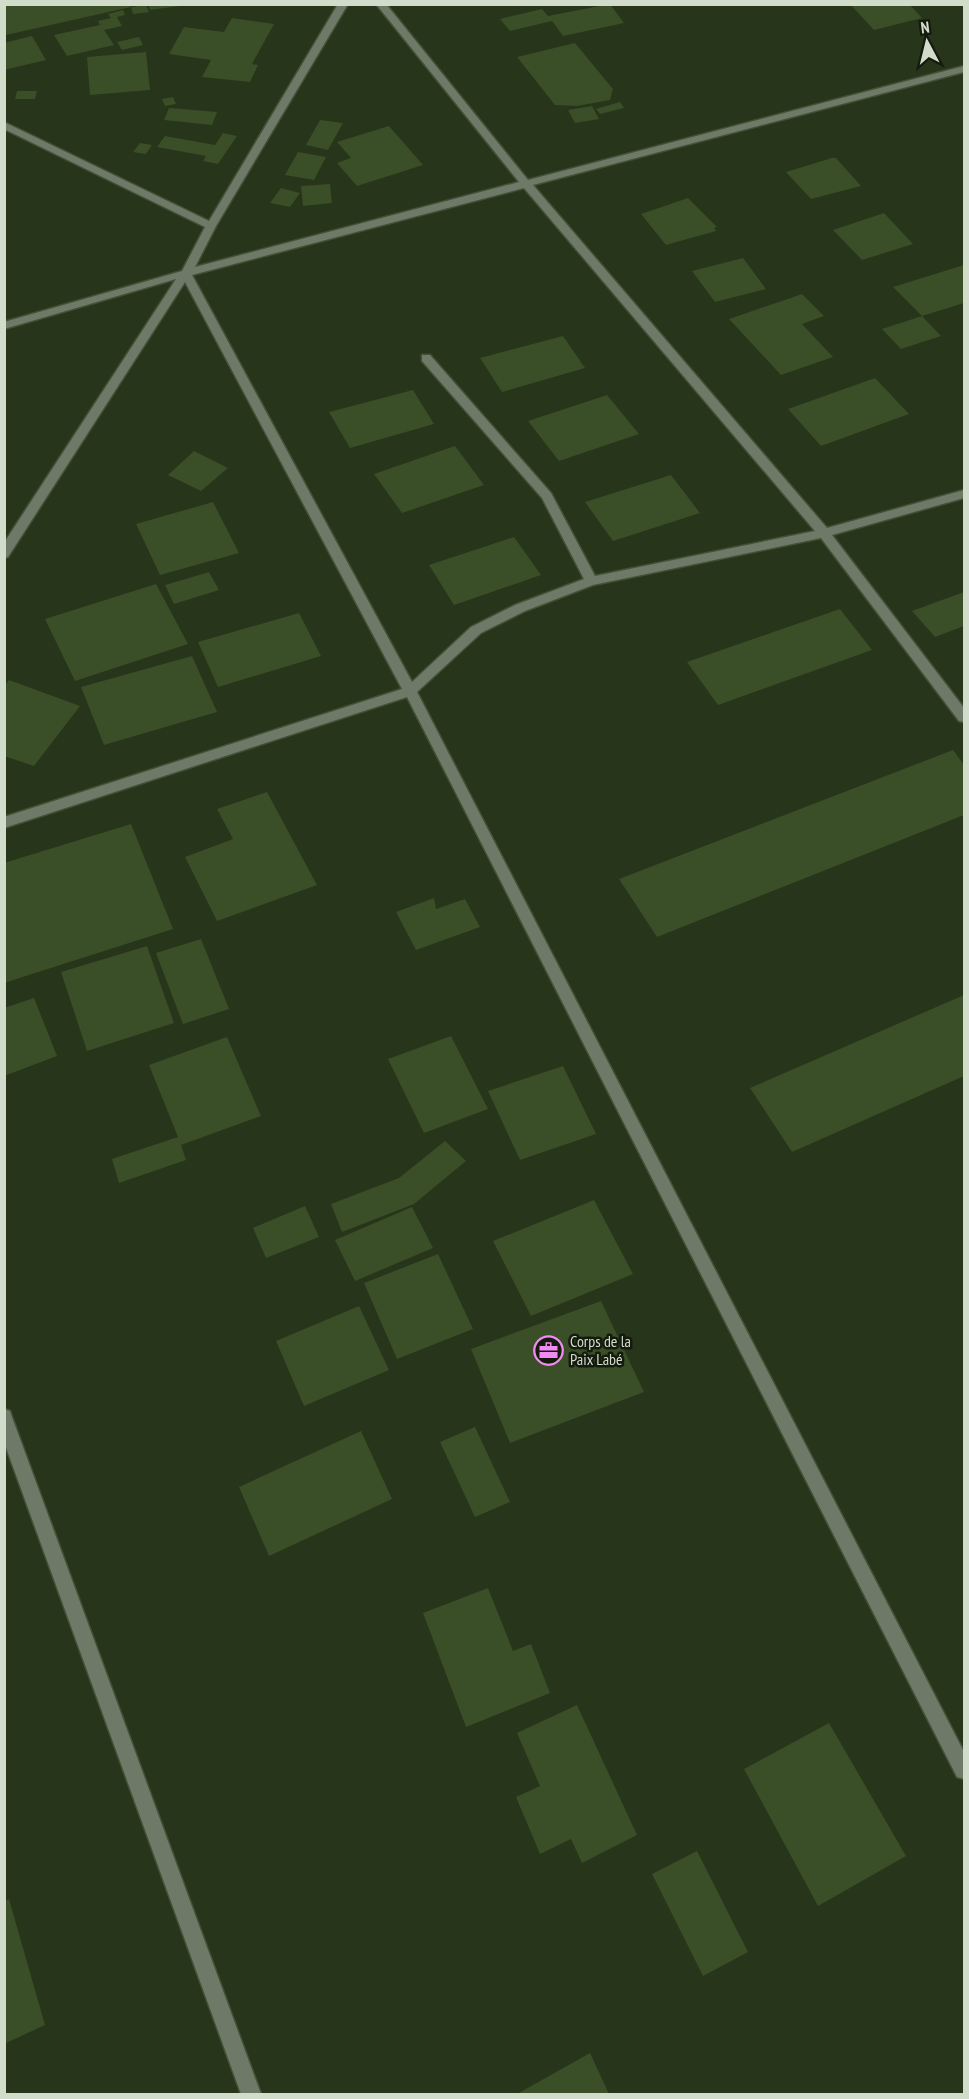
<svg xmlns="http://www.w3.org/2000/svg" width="969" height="2099" viewBox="0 0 969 2099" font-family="'PT Sans Narrow',sans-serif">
  <rect width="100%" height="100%" fill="#27351a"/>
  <path fill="#3a4e27" d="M4 4H129L131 7 6 35Z
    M148 4H179L180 6 150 10Z
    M610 4 624 23 563 36 552 21 510 31 500 19 542 9 548 16Z
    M850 4H909L922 18 874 30Z
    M146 5 149 12 133 14 131 7Z
    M123 10 125 15 117 17 122 26 104 30 114 45 67 56 54 35 100 25 98 21 111 18 108 14Z
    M232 18 274 24 252 64 258 65 250 82 202 77 211 60 169 54 184 27 224 32Z
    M32 36 46 60 4 70V43Z
    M139 37 143 45 122 50 117 42Z
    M575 43 613 89 610 100 577 106 555 105 517 57Z
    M146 52 150 90 90 95 87 57Z
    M17 91H37L35 99H15Z
    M173 97 176 104 165 106 162 99Z
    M620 102 624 108 600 114 596 109Z
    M592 106 599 119 575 123 568 110Z
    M169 108 217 112 212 125 164 120Z
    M320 120 343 123 328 150 306 145Z
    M389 126 423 165 357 186 337 163 351 158 337 142Z
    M223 133 237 136 218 164 203 161 206 156 157 147 165 136 215 145Z
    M140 143 152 145 146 154 133 152Z
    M298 152 326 157 314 180 285 175Z
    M832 158H836L861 186 811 199 786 172Z
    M330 184 332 203 303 206 301 186Z
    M281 188 300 193 290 207 270 203Z
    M688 198 717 227 714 228 716 231 666 245 641 214Z
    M884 213 913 244 862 260 833 230Z
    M743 258 766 289 715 302 692 271Z
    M964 265V303L922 316 941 336 901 349 882 329 922 316 893 287Z
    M802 294 824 316 802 324 833 357 781 375 729 319Z
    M563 336 585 368 502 392 480 358Z
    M875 378 909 414 821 446 788 409Z
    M413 390 434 424 350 448 329 412Z
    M607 395 639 434 559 461 528 421Z
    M455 446 484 485 402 513 374 474Z
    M194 451 228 468 201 491 168 475Z
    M671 475 700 513 613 541 585 502Z
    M213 502 239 553 160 575 136 524Z
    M514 537 541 575 454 605 429 565Z
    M209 572 219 590 174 604 165 585Z
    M156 584 188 644 75 681 45 619Z
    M964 592V626L935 637 912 611Z
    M840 609 872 650 718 705 687 662Z
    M299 613 321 656 218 687 198 642Z
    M192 656 217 712 104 745 81 687Z
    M9 680 80 706 34 766 4 756V686Z
    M953 750 964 765V815L657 937 619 879Z
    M267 792 317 885 217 921 185 857 233 839 217 809Z
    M131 824 173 929 4 983V863Z
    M434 898 436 909 465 899 480 927 416 950 396 912Z
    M201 939 229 1009 183 1024 156 953Z
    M147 946 174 1023 87 1051 61 972Z
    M964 995V1076L792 1152 750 1088Z
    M34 998 57 1056 4 1076V1008Z
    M451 1036 488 1109 424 1133 388 1059Z
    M227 1037 261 1116 181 1145 186 1160 119 1183 112 1159 178 1137 149 1065Z
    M563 1066 596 1134 520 1160 488 1091Z
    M445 1141 466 1161 414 1204 342 1232 331 1204 399 1178Z
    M594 1200 633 1274 531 1316 493 1241Z
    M305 1206 319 1237 266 1258 253 1228Z
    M412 1207 433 1248 355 1281 335 1240Z
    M438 1254 473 1329 397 1359 364 1283Z
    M601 1301 644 1392 510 1443 471 1349Z
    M359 1306 389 1370 304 1406 276 1341Z
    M475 1427 510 1502 475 1517 440 1442Z
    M361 1431 392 1499 269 1556 239 1487Z
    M488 1588 513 1651 531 1644 550 1693 466 1727 423 1613Z
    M577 1705 637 1835 582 1863 571 1839 540 1854 516 1797 540 1786 517 1733Z
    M829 1723 906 1856 818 1906 744 1769Z
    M697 1851 748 1952 703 1976 652 1874Z
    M9 1899 45 2025 4 2044V1901Z
    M590 2053 609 2094H517Z"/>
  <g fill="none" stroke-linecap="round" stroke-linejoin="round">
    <defs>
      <path id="minor" d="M338 4H348L216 226 195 267 519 182 376 4H386L528 180 964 66V72L533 185 827 528 964 490V498L832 535 964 708V722L959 721 821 538 593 585 525 611 481 633 417 692 964 1752V1779L957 1777 407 697 4 828V817L402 689 185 282 8 557 4 558V543L176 279 4 329V322L182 271 205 227 4 129V122L209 221ZM524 188 815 531 595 576 551 493 430 355H422V361L542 498 584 579 515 605 471 627 412 682 192 275Z
        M4 1409 10 1411 12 1417 261 2094H241L4 1442Z"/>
    </defs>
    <use href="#minor" stroke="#425036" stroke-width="3"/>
    <use href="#minor" fill="#6f7967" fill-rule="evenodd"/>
  </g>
  <defs>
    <symbol id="office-ring" viewBox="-11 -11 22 22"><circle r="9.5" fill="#141a0e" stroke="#f28af3" stroke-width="1.5"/><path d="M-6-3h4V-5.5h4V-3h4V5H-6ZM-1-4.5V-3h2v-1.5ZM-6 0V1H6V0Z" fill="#f28af3"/></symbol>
  </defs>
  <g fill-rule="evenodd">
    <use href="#office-ring" x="532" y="1334" width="33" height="33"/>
  </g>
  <g text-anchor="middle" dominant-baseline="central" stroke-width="5" stroke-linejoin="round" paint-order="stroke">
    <g font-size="16" fill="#d2dccb" stroke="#141a0e" text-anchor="start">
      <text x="570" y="1341">Corps de la<tspan x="570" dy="18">Paix Labé</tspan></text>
    </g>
  </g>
  <rect width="969" height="2099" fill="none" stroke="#d2dccb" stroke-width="12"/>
  <g transform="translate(927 42) rotate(353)" stroke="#141a0e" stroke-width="4.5" paint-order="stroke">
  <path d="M0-4.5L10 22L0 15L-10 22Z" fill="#d2dccb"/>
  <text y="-9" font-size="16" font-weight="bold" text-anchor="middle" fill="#d2dccb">N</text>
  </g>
</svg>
